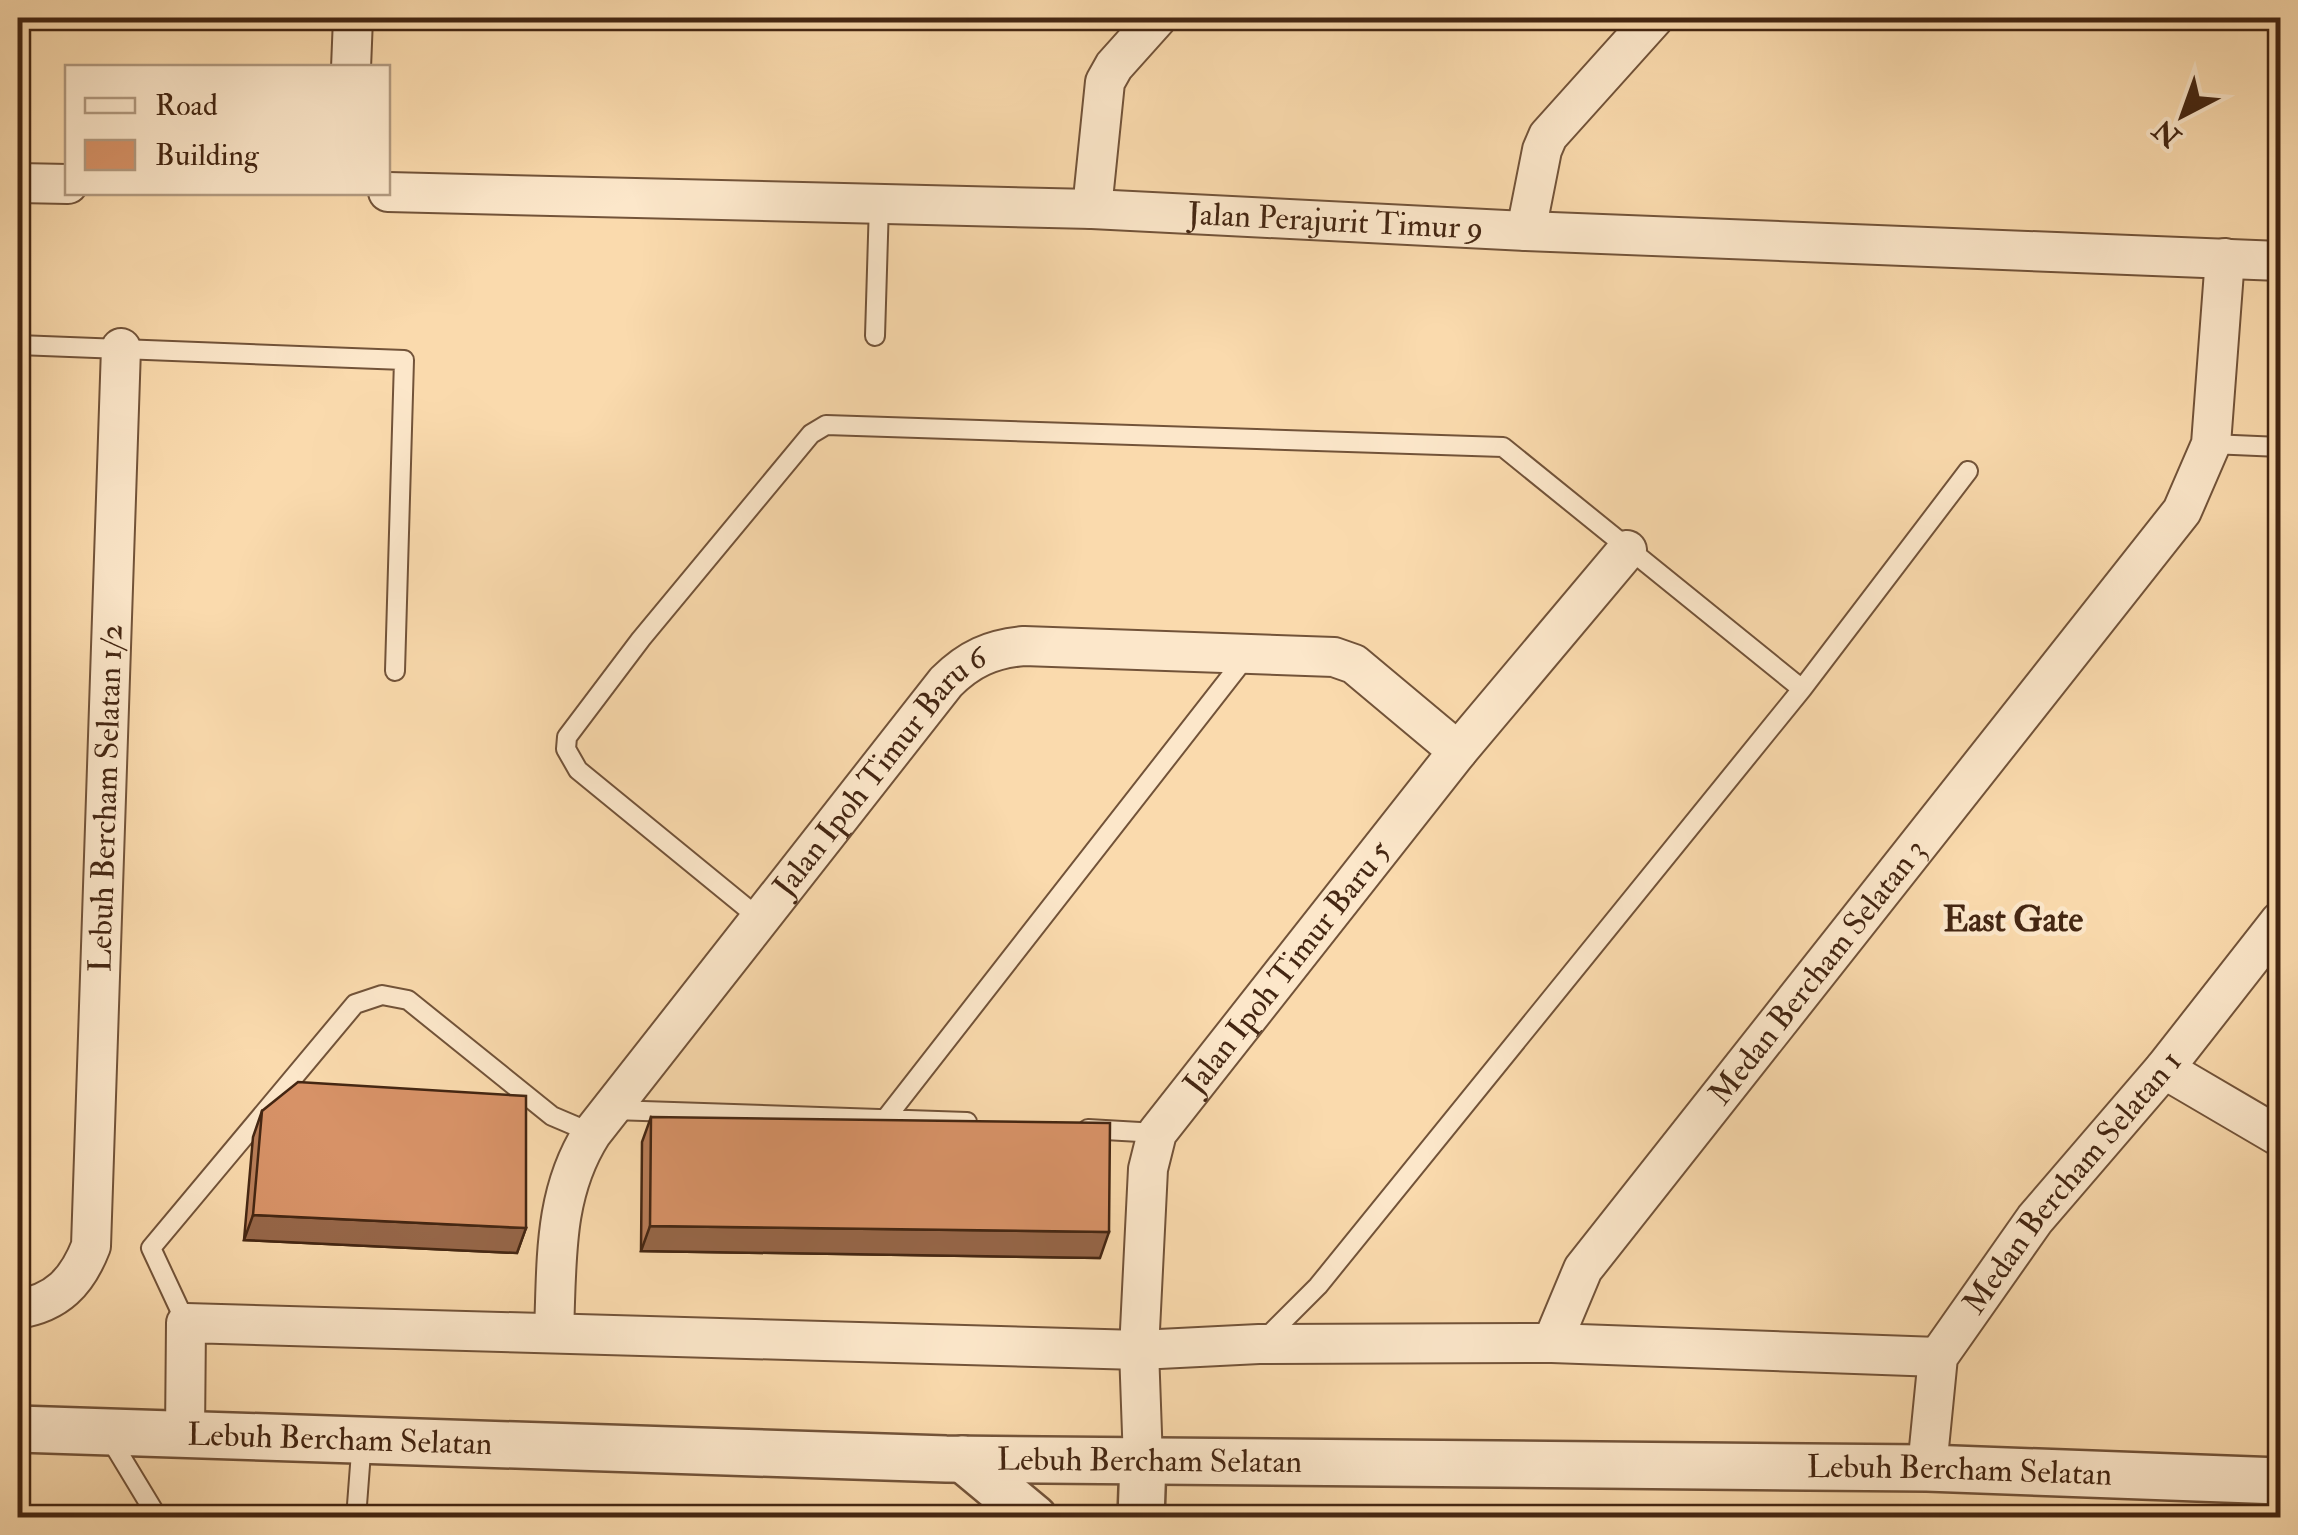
<svg xmlns="http://www.w3.org/2000/svg" width="2298" height="1535" viewBox="0 0 2298 1535" font-family="'IM FELL Double Pica',serif">
  <rect width="100%" height="100%" fill="#fadaad"/>
  <filter id="stains"><feTurbulence type="fractalNoise" baseFrequency=".002" numOctaves="4"/><feColorMatrix values="0 0 0 0 .2 0 0 0 0 .09 0 0 0 0 .02 0 0 0 .5 -.17"/></filter>
  <radialGradient id="worn" r=".72"><stop offset=".6" stop-color="#630" stop-opacity="0"/><stop offset="1" stop-color="#630" stop-opacity=".3"/></radialGradient>
  <g fill="none" stroke-linecap="round" stroke-linejoin="round">
    <defs>
      <path id="service" d="M268 18 353 20
        M875 336 879 204
        M18 345 404 360 395 671
        M2211 444 2280 447
        M759 918 578 770 566 749 567 737 641 639 811 434 826 425 1503 447 1802 689
        M613 1110 967 1122
        M886 1118 1249 653
        M1088 1129 1157 1133
        M186 1323 151 1248 355 1004 382 995 408 1000 552 1116 592 1133
        M1263 1341 1318 1286 1802 689 1968 471
        M109 1437 158 1518
        M356 1518 362 1439"/>
      <g id="minor">
        <path d="M351 68 353 18"/>
        <path d="M18 183 68 184"/>
        <path id="s1" d="M388 192 1092 209 1526 231 2280 261"/>
        <path d="M1092 209 1105 82 1114 66 1157 18"/>
        <path d="M1526 231 1542 150 1548 136 1654 18"/>
        <path d="M2164 1069 2280 1137"/>
        <path id="s2" d="M18 1309C57 1303 77 1282 91 1246L121 348"/>
        <path id="s3" d="M554 1332C557 1261 553 1194 592 1133L946 682C969 659 991 649 1024 646L1334 657 1354 664 1458 751"/>
        <path id="s4" d="M1938 1357 1552 1343 1583 1269 2182 511 2211 444 2225 258"/>
        <path d="M185 1434 186 1323 1139 1350 1259 1344 1552 1343"/>
        <path id="s5" d="M1143 1461 1139 1350 1148 1169 1157 1133 1458 751 1627 550"/>
        <path id="s6" d="M1927 1468 1938 1357 2035 1219 2164 1069 2280 921"/>
      </g>
      <g id="tertiary">
        <path id="s7" d="M18 1429 946 1459 1927 1468 2280 1481"/>
        <path d="M963 1459 1034 1518"/>
        <path d="M1141 1518 1143 1461"/>
      </g>
    </defs>
    <use href="#service" stroke="#725339" stroke-width="22"/>
    <use href="#minor" stroke="#725339" stroke-width="42"/>
    <use href="#tertiary" stroke="#725339" stroke-width="50"/>
    <use href="#service" stroke="#fce7ca" stroke-width="18"/>
    <use href="#minor" stroke="#fce7ca" stroke-width="38"/>
    <use href="#tertiary" stroke="#fce7ca" stroke-width="45"/>
  </g>
  <path fill="#b97e59" stroke="#442612" stroke-width="2.5" d="M262 1111 526 1228 517 1253 244 1240 253 1137Z
    M651 1117 1100 1258 641 1251 642 1142Z"/>
  <path fill="#966648" stroke="#442612" stroke-width="2.5" d="M253 1215 526 1228 517 1253 244 1240Z
    M650 1226 1109 1232 1100 1258 641 1251Z"/>
  <path fill="#d79267" stroke="#442612" stroke-width="2.5" d="M298 1082 526 1096V1228L253 1215 262 1111Z
    M651 1117 1110 1123 1109 1232 650 1226Z"/>
  <g text-anchor="middle" dominant-baseline="central" stroke-width="9" stroke-linejoin="round" paint-order="stroke">
    <g font-size="32" fill="#442612" stroke="#fce7ca">
      <text stroke="none"><textPath href="#s1" startOffset="948">Jalan Perajurit Timur 9</textPath></text>
      <text stroke="none"><textPath href="#s3" startOffset="668">Jalan Ipoh Timur Baru 6</textPath></text>
      <text stroke="none"><textPath href="#s2" startOffset="550">Lebuh Bercham Selatan 1/2</textPath></text>
      <text stroke="none"><textPath href="#s5" startOffset="540">Jalan Ipoh Timur Baru 5</textPath></text>
      <text stroke="none"><textPath href="#s4" startOffset="845">Medan Bercham Selatan 3</textPath></text>
      <text stroke="none"><textPath href="#s6" startOffset="332">Medan Bercham Selatan 1</textPath></text>
      <text stroke="none"><textPath href="#s7" startOffset="322">Lebuh Bercham Selatan</textPath></text>
      <text stroke="none"><textPath href="#s7" startOffset="1132">Lebuh Bercham Selatan</textPath></text>
      <text stroke="none"><textPath href="#s7" startOffset="1942">Lebuh Bercham Selatan</textPath></text>
    </g>
    <g font-size="35" font-weight="bold" fill="#442612" stroke="#fce7ca">
      <text x="2013" y="920">East Gate</text>
    </g>
  </g>
  <rect width="2298" height="1535" fill="none" stroke="#fadaad" stroke-width="60"/>
  <rect x="20" y="20" width="2258" height="1495" fill="none" stroke="#442612" stroke-width="5"/>
  <rect x="30" y="30" width="2238" height="1475" fill="none" stroke="#442612" stroke-width="2.5"/>
  <rect x="65" y="65" width="325" height="130" fill="#fce7ca" stroke="#b29a80" stroke-width="2.5"/>
  <rect x="85" y="98" width="50" height="15" fill="#fce7ca" stroke="#b29a80" stroke-width="2.5"/>
  <text x="155" y="115" font-size="30" fill="#442612">Road</text>
  <rect x="85" y="140" width="50" height="30" fill="#d79267" stroke="#b29a80" stroke-width="2.5"/>
  <text x="155" y="165" font-size="30" fill="#442612">Building</text>
  <g transform="translate(2183 115) rotate(221)" stroke="#fce7ca" stroke-width="8" paint-order="stroke">
  <path d="M0-8L18 38L0 25L-18 38Z" fill="#442612"/>
  <text y="-15" font-size="28" font-weight="bold" text-anchor="middle" fill="#442612">N</text>
  </g>
  <rect width="100%" height="100%" filter="url(#stains)"/>
  <rect width="100%" height="100%" fill="url(#worn)"/>
</svg>
